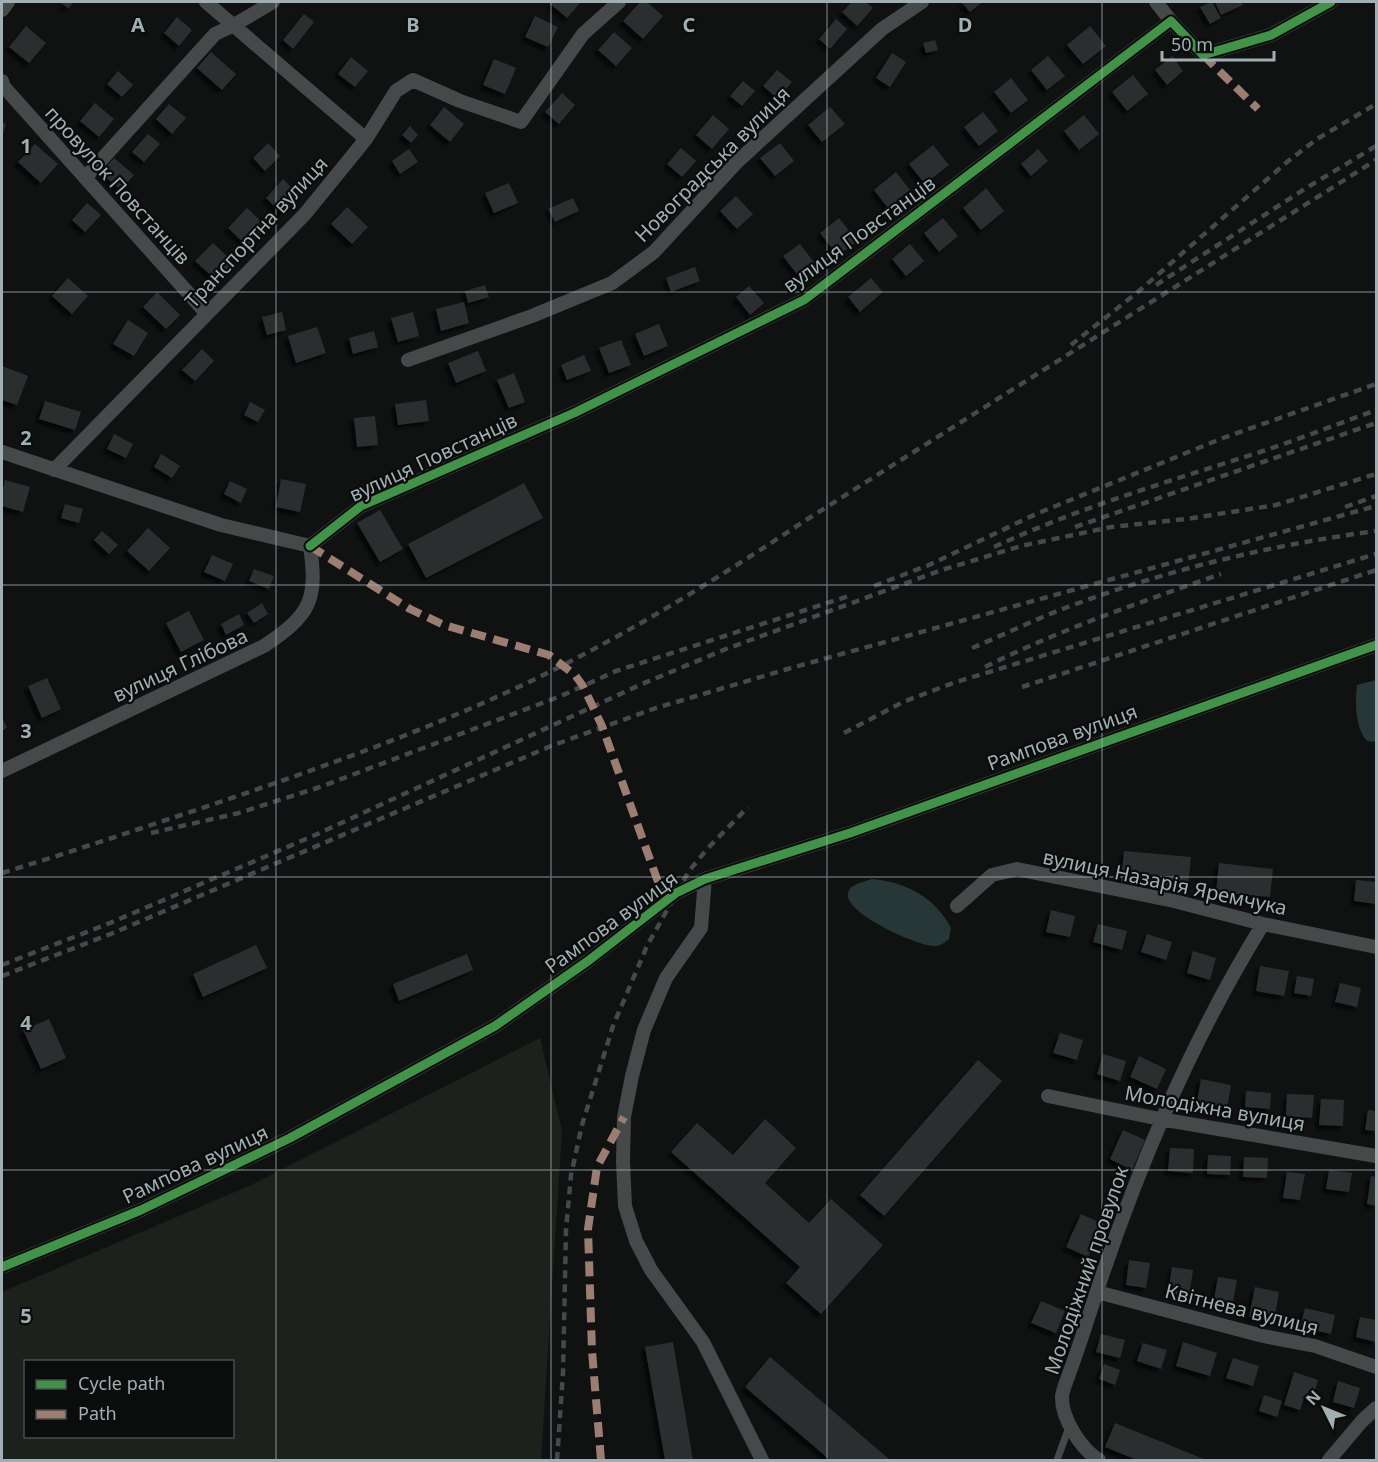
<svg xmlns="http://www.w3.org/2000/svg" width="1378" height="1462" viewBox="0 0 1378 1462" font-family="'Noto Sans',sans-serif">
  <defs>
    <filter id="shadow"><feDropShadow dx="-4" dy="4" stdDeviation="1.5" flood-color="#0009"/></filter>
  </defs>
  <rect width="100%" height="100%" fill="#101111"/>
  <path fill="#1d211b" fill-rule="evenodd" d="M540 1038 562 1131 541 1460H2V1292L251 1185ZM26 1362H232V1436H26Z"/>
  <path fill="#273636" d="M1376 680V742L1367 741C1355 728 1355 702 1357 685Z
    M872 879C906 882 935 897 951 928L949 939C945 942 942 945 937 946 920 948 842 912 848 893 850 884 864 882 872 879Z"/>
  <path fill="#2c2e2f" filter="url(#shadow)" d="M60 2H74L68 8Z
    M548 2H581L567 18Z
    M640 2H647L663 16 643 39 623 21Z
    M852 2H866L873 8 857 26 842 12Z
    M961 2H983L970 12Z
    M1212 2 1221 18 1210 24 1200 7Z
    M1215 2H1241L1243 5 1221 15Z
    M304 14 314 22 293 49 283 40Z
    M535 16 558 27 548 47 525 37Z
    M177 17 192 30 179 46 164 33Z
    M836 19 847 29 830 49 819 39Z
    M26 26 46 43 29 63 9 47Z
    M1090 26 1106 46 1083 64 1067 45Z
    M614 32 632 48 616 66 598 50Z
    M935 40 938 50 926 53 923 43Z
    M211 52 236 74 222 90 197 68Z
    M892 53 906 62 890 87 876 78Z
    M1048 56 1065 76 1047 90 1031 70Z
    M1172 56 1183 71 1167 85 1155 70Z
    M351 57 368 71 355 87 338 74Z
    M494 59 516 68 505 94 483 85Z
    M777 70 792 82 778 99 763 86Z
    M118 71 133 85 122 97 107 84Z
    M1133 75 1148 94 1127 111 1112 92Z
    M1011 78 1028 100 1011 113 994 92Z
    M743 81 755 91 742 106 730 96Z
    M562 93 575 105 559 124 545 112Z
    M95 103 114 119 99 137 80 121Z
    M169 104 186 118 172 134 156 119Z
    M444 107 464 124 450 142 430 125Z
    M830 107 845 124 822 142 808 125Z
    M983 112 998 131 979 146 964 127Z
    M713 115 729 129 712 149 696 135Z
    M1084 115 1099 134 1079 150 1064 131Z
    M2 122 6 124 2 136Z
    M410 126 418 135 411 143 402 135Z
    M148 134 160 144 144 162 132 152Z
    M268 143 280 156 265 171 253 158Z
    M780 143 794 161 775 176 760 158Z
    M35 144 58 164 41 183 18 162Z
    M933 145 949 165 925 184 909 164Z
    M681 148 696 161 682 177 667 164Z
    M409 149 418 162 400 174 392 161Z
    M1038 149 1048 161 1031 176 1021 164Z
    M114 158 134 175 121 190 101 173Z
    M896 172 910 190 888 208 874 190Z
    M283 179 300 196 282 214 266 198Z
    M509 183 518 203 494 213 485 193Z
    M986 188 1004 211 981 230 963 208Z
    M736 196 753 214 737 229 720 211Z
    M573 198 579 211 555 222 548 209Z
    M87 203 101 215 85 232 72 220Z
    M347 207 368 227 352 244 331 224Z
    M247 208 268 228 248 247 228 228Z
    M839 218 857 241 838 256 820 233Z
    M943 218 958 236 939 252 924 233Z
    M213 243 233 262 216 280 195 261Z
    M800 244 816 265 799 277 783 256Z
    M910 244 924 261 906 276 892 259Z
    M695 267 700 281 671 292 666 278Z
    M68 278 88 296 72 314 52 296Z
    M871 278 883 292 860 312 848 297Z
    M485 285 489 297 468 303 465 291Z
    M749 286 764 303 750 315 736 297Z
    M157 292 180 315 166 329 143 307Z
    M464 302 469 323 441 331 436 309Z
    M282 312 286 330 267 335 262 317Z
    M413 312 419 336 398 342 391 318Z
    M128 320 148 333 134 356 113 344Z
    M659 324 668 346 644 356 635 334Z
    M317 327 326 353 296 363 288 336Z
    M374 331 378 347 353 354 349 338Z
    M621 340 631 365 609 373 599 348Z
    M202 349 214 361 195 381 182 370Z
    M478 351 486 371 456 383 448 363Z
    M584 355 591 371 567 380 561 365Z
    M2 366 28 376 17 405 2 400Z
    M514 373 525 402 509 408 497 380Z
    M426 400 429 421 398 425 395 404Z
    M45 401 81 412 75 430 39 419Z
    M250 402 265 410 258 422 244 415Z
    M375 416 378 445 357 447 354 418Z
    M114 434 133 444 126 458 107 449Z
    M161 454 180 466 172 478 154 467Z
    M281 479 306 484 300 512 276 507Z
    M5 480 30 487 23 512 2 506V494Z
    M230 481 247 489 241 503 224 494Z
    M524 483 543 518 426 578 408 544Z
    M65 504 83 509 79 523 61 518Z
    M380 510 403 549 380 562 357 523Z
    M148 528 170 548 149 571 127 551Z
    M102 531 118 545 109 554 94 540Z
    M212 555 233 564 225 581 204 572Z
    M254 569 274 576 269 589 249 581Z
    M262 603 268 614 254 623 247 613Z
    M189 611 204 640 181 652 166 623Z
    M239 614 244 625 226 635 221 624Z
    M47 678 61 709 42 718 28 686Z
    M2 717 7 728 2 731Z
    M1124 851 1191 857 1188 888 1121 882Z
    M1219 863 1273 869 1270 897 1216 892Z
    M1356 880 1376 882V904L1354 901Z
    M1051 910 1075 916 1070 937 1046 932Z
    M1098 924 1127 931 1122 950 1093 942Z
    M1147 934 1172 942 1166 960 1141 952Z
    M256 945 267 968 203 997 193 974Z
    M1193 951 1216 958 1210 980 1187 973Z
    M467 954 473 970 399 1001 393 984Z
    M1260 966 1289 971 1284 996 1256 991Z
    M1297 976 1314 979 1311 996 1294 993Z
    M1340 983 1361 988 1357 1007 1335 1002Z
    M49 1019 66 1058 41 1069 23 1030Z
    M1060 1033 1083 1040 1077 1060 1053 1053Z
    M1103 1054 1126 1061 1120 1081 1097 1074Z
    M1139 1056 1166 1069 1157 1089 1130 1077Z
    M978 1060 1002 1081 884 1216 860 1195Z
    M1201 1079 1231 1085 1227 1108 1197 1102Z
    M1246 1091 1271 1093 1270 1109 1245 1107Z
    M1287 1094 1314 1095 1312 1118 1286 1116Z
    M1321 1099 1344 1100 1343 1126 1319 1125Z
    M1368 1110 1376 1111V1131L1365 1130Z
    M765 1119 796 1148 765 1183 809 1223 831 1199 883 1245 821 1314 786 1283 800 1267 671 1152 697 1123 733 1155Z
    M1123 1130 1145 1140 1132 1170 1110 1159Z
    M1170 1148 1194 1149 1193 1173 1168 1171Z
    M1208 1155 1231 1156 1230 1175 1207 1174Z
    M1244 1157 1268 1158 1267 1178 1243 1177Z
    M1329 1170 1352 1173 1349 1192 1326 1189Z
    M1287 1172 1305 1174 1300 1200 1283 1198Z
    M1371 1176 1376 1177V1206L1367 1204Z
    M1081 1214 1103 1224 1088 1257 1066 1247Z
    M1129 1260 1150 1263 1146 1288 1126 1285Z
    M1172 1267 1193 1270 1189 1297 1168 1293Z
    M1218 1277 1237 1280 1233 1302 1214 1299Z
    M1255 1287 1279 1292 1274 1321 1249 1317Z
    M1041 1301 1065 1311 1056 1333 1031 1323Z
    M1305 1308 1335 1315 1331 1334 1300 1327Z
    M1360 1317 1376 1320V1342L1356 1337Z
    M1101 1334 1125 1340 1120 1358 1096 1352Z
    M673 1342 693 1460H665L645 1347Z
    M1183 1342 1217 1353 1210 1376 1176 1366Z
    M1143 1343 1167 1350 1161 1369 1137 1361Z
    M770 1357 890 1460H830L745 1387Z
    M1233 1358 1259 1366 1253 1386 1226 1378Z
    M1104 1364 1120 1370 1115 1385 1099 1379Z
    M1294 1372 1318 1380 1312 1400 1304 1398 1300 1410 1284 1405Z
    M1338 1381 1360 1388 1354 1408 1333 1402Z
    M1264 1395 1282 1401 1277 1417 1259 1411Z
    M1115 1423 1206 1460H1137L1105 1447Z"/>
  <g fill="none" stroke-linecap="round" stroke-linejoin="round">
    <path stroke="#45494a" stroke-width="7" d="M1057 1460 1069 1427"/>
    <path stroke="#45494a" stroke-width="14" d="M206 2 366 139
      M1156 2 1171 21
      M2 10 8 2
      M2 81 4 87 207 314
      M85 178 215 34 234 25 273 2
      M408 360 532 316 612 283 654 252 737 162 882 29 922 2
      M2 452 221 525 310 546
      M54 470 305 214 366 139 396 91 413 80 460 101 521 122 583 34 619 2
      M310 546 361 506 574 413 804 300 1171 21 1203 55 1271 35 1331 2
      M2 771 264 646C310 615 318 601 310 546
      M705 879 701 928 666 978 644 1030 632 1076 624 1117 623 1162 625 1206 636 1241 651 1270 703 1342 762 1460
      M957 906 992 875 1017 869 1174 901 1263 924 1376 947
      M1048 1096 1160 1119 1376 1156
      M2 1267 141 1210 290 1138 495 1026 588 961 676 893 705 879 850 833 1376 645
      M1097 1292 1263 1336 1315 1346 1376 1367
      M1099 1460C1081 1449 1061 1418 1062 1396 1063 1389 1067 1380 1069 1374 1077 1352 1084 1331 1091 1309 1135 1174 1188 1046 1263 924
      M1329 1460 1362 1421 1376 1408"/>
    <path stroke="#45494a" stroke-width="4.5" stroke-dasharray="8 6" stroke-linecap="butt" d="M1156 285 1303 190 1376 146
      M1071 345 1139 291 1287 162 1317 139 1376 104
      M1345 507 1376 496
      M1075 527 1376 423
      M994 547C1080 507 1171 481 1260 452 1299 439 1338 424 1376 410
      M874 586 929 565 1036 514 1223 438 1376 384
      M972 648C1003 635 1034 620 1065 608 1166 570 1270 545 1376 531
      M985 667C1061 629 1141 602 1221 574
      M1022 687 1376 570
      M844 733 903 702 953 683 1376 554
      M151 833 239 813 320 787 561 696 616 671 852 595
      M2 873C74 851 145 827 217 803 323 767 428 730 529 682 625 636 717 579 806 520L1376 160
      M2 965 110 923 313 836 642 684 726 649 942 570 1021 546 1111 527 1186 519 1276 505 1376 474
      M2 976 113 933 551 746 656 708 784 670 1376 506
      M557 1460 563 1373 566 1230 571 1175 582 1125 613 1026 647 946 689 871 708 848 748 807"/>
    <path stroke="#9b7d72" stroke-width="8" stroke-dasharray="15 8" stroke-linecap="butt" d="M1203 55 1258 109
      M310 546 410 609 444 625 549 655 575 675 583 686 602 726 657 879C662 889 665 892 676 893
      M601 1460 592 1351 588 1229 597 1167 624 1117"/>
    <defs>
      <path id="cycleway" d="M310 546 361 506 574 413 804 300 1171 21 1203 55 1271 35 1331 2
        M2 1267 141 1210 290 1138 495 1026 588 961 676 893 705 879 850 833 1376 645"/>
    </defs>
    <use href="#cycleway" stroke="#0b0c0c" stroke-width="13"/>
    <use href="#cycleway" stroke="#419447" stroke-width="9"/>
  </g>
  <path fill="none" stroke="#a0afb3" stroke-width="1.5" stroke-opacity="0.55" d="M276 2V1460M551 2V1460M827 2V1460M1102 2V1460M2 292H1376M2 585H1376M2 877H1376M2 1170H1376"/>
  <g text-anchor="middle" dominant-baseline="central" stroke-width="4.5" stroke-linejoin="round" paint-order="stroke">
    <g font-size="20" fill="#a0afb3" stroke="#0b0c0c">
      <text transform="translate(712 164) rotate(-45)">Новоградська вулиця</text>
      <text transform="translate(118 185) rotate(48)">провулок Повстанців</text>
      <text transform="translate(256 232) rotate(-47)">Транспортна вулиця</text>
      <text transform="translate(859 234) rotate(-36)">вулиця Повстанців</text>
      <text transform="translate(433 457) rotate(-25)">вулиця Повстанців</text>
      <text transform="translate(180 665) rotate(-25)">вулиця Глібова</text>
      <text transform="translate(1062 737) rotate(-20)">Рампова вулиця</text>
      <text transform="translate(1165 882) rotate(12)">вулиця Назарія Яремчука</text>
      <text transform="translate(611 922) rotate(-36)">Рампова вулиця</text>
      <text transform="translate(1215 1108) rotate(10)">Молодіжна вулиця</text>
      <text transform="translate(195 1164) rotate(-25)">Рампова вулиця</text>
      <text transform="translate(1086 1270) rotate(-71)">Молодіжний провулок</text>
      <text transform="translate(1242 1309) rotate(14)">Квітнева вулиця</text>
    </g>
  </g>
  <g font-size="20" text-anchor="middle" font-weight="bold" fill="#a0afb3" stroke="#0b0c0c" stroke-width="4.5" stroke-linejoin="round" paint-order="stroke">
    <text x="138" y="32">A</text>
    <text x="413" y="32">B</text>
    <text x="689" y="32">C</text>
    <text x="965" y="32">D</text>
    <text x="26" y="153">1</text>
    <text x="26" y="445">2</text>
    <text x="26" y="738">3</text>
    <text x="26" y="1030">4</text>
    <text x="26" y="1323">5</text>
  </g>
  <rect width="1378" height="1462" fill="none" stroke="#a0afb3" stroke-width="6"/>
  <rect x="24" y="1360" width="210" height="78" fill="#0b0c0c" stroke="#474d4f" stroke-width="1.5"/>
  <rect x="36" y="1380" width="30" height="9" fill="#419447" stroke="#474d4f" stroke-width="1.5"/>
  <text x="78" y="1390" font-size="18" fill="#a0afb3">Cycle path</text>
  <rect x="36" y="1410" width="30" height="9" fill="#9b7d72" stroke="#474d4f" stroke-width="1.5"/>
  <text x="78" y="1420" font-size="18" fill="#a0afb3">Path</text>
  <g transform="translate(1324 1408) rotate(313)" stroke="#0b0c0c" stroke-width="4.5" paint-order="stroke">
  <path d="M0-4.5L10 22L0 15L-10 22Z" fill="#a0afb3"/>
  <text y="-9" font-size="16" font-weight="bold" text-anchor="middle" fill="#a0afb3">N</text>
  </g>
  <path d="M1162 51v9h112v-9" fill="none" stroke="#a0afb3" stroke-width="3"/>
  <text x="1171" y="51" font-size="18" fill="#a0afb3" stroke="#0b0c0c" stroke-width="4.5" paint-order="stroke">50 m</text>
</svg>
